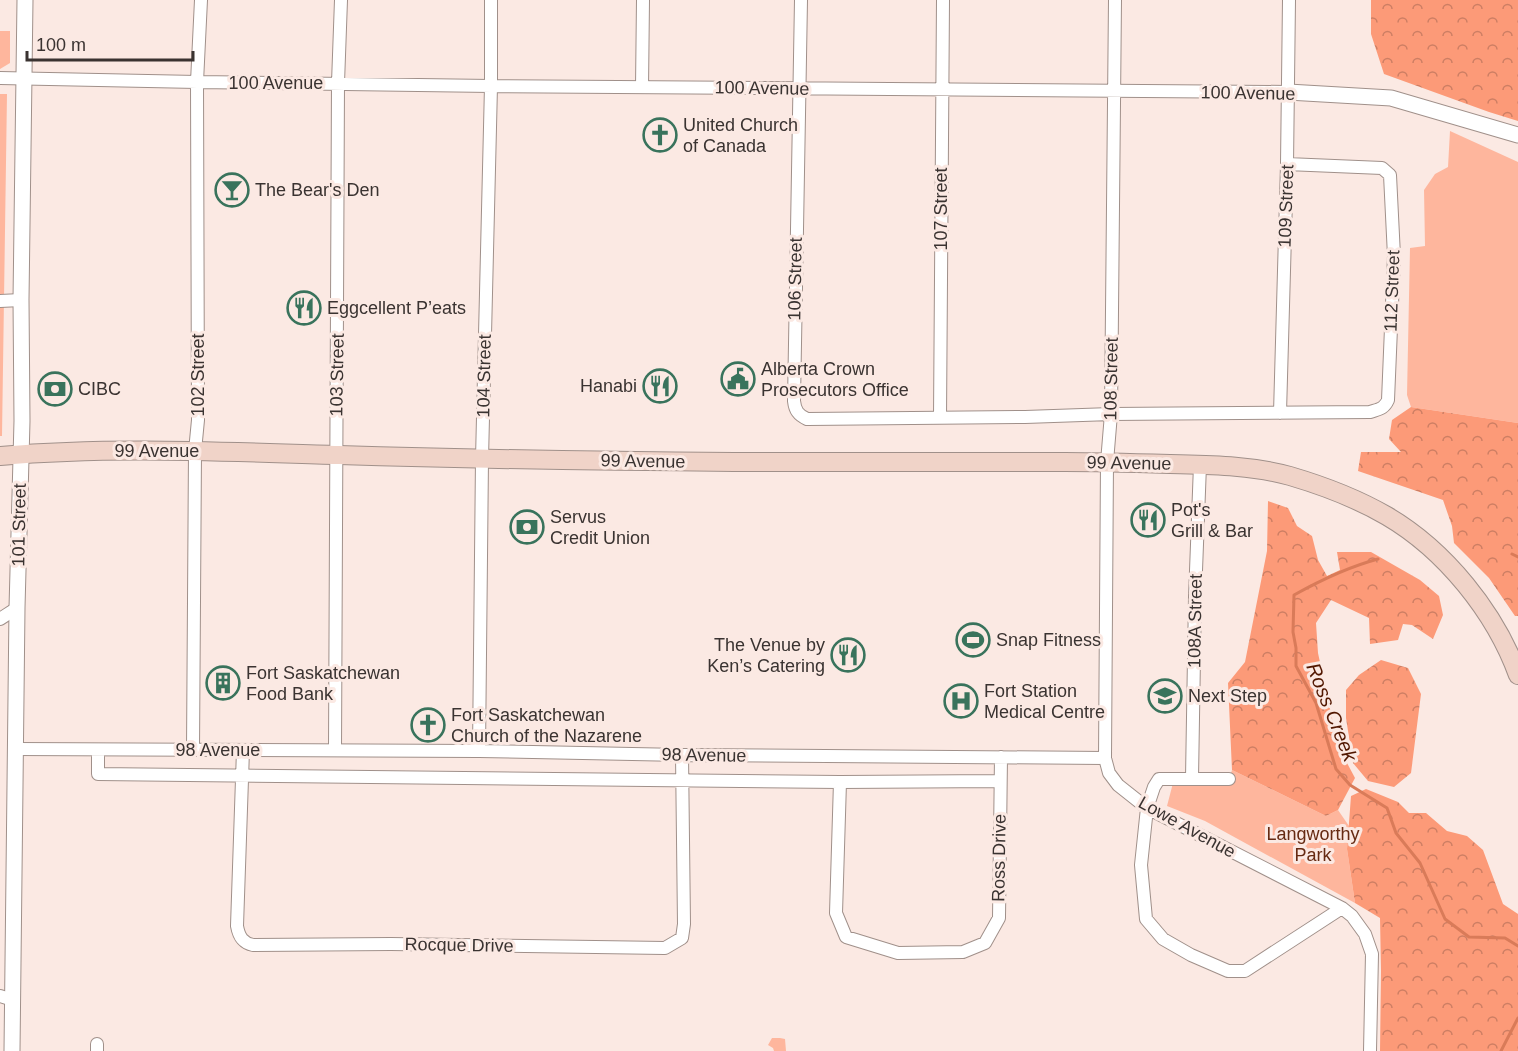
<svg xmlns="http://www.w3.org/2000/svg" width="1518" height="1051" viewBox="0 0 1518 1051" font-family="Helvetica,sans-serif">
  <defs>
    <pattern id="forest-crowns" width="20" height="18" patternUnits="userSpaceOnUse" patternTransform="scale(1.5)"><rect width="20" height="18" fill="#fc9a78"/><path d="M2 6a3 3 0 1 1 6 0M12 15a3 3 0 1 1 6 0" fill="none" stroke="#cd7e63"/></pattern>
  </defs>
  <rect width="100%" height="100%" fill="#fbe9e3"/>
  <path fill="#feb69d" d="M0 31H10V63L0 69Z
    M0 94H7L2 436H0Z
    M1450 131 1518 162V423L1411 407 1407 395 1410 248 1425 246 1424 190 1435 174 1448 167Z
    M1232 770 1326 816 1338 810 1349 826 1347 849 1355 903 1205 821 1167 806 1173 783 1229 780Z
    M772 1038H780L785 1039 786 1051H774L773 1048 768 1045Z"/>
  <path fill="url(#forest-crowns)" d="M1371 0H1518V121L1489 112 1384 74 1371 34Z
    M1411 407 1518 423V616H1515L1489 578 1454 543 1452 526 1443 500 1358 471 1361 452H1401L1389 439 1392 420Z
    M1268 501 1288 508 1297 526 1312 536 1318 560 1327 576 1340 570 1337 552H1371L1420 580 1439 596 1443 615 1433 639 1412 625 1403 624 1398 640 1370 644 1369 618 1331 600 1316 623 1318 653 1338 746 1355 778 1338 810 1326 816 1232 770 1228 683 1245 662 1267 551Z
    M1381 660 1408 668 1421 694 1411 773 1394 787 1368 781 1353 763 1346 718V690L1359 675Z
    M1366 789 1398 802 1409 813H1426L1447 831 1467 836 1483 850 1503 904 1518 914V1051H1380L1381 971 1380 918 1355 903 1347 849 1351 796Z"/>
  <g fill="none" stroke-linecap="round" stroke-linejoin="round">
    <path stroke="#d97b59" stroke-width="3" d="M1512 554 1518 557
      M1378 559C1348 567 1321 580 1294 595L1293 632 1296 648V666L1316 703 1336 769 1350 785 1387 808 1396 833 1420 863 1445 919 1469 937 1505 938 1518 946
      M1501 1051 1518 1018"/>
    <defs>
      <path id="minor" d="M801 0 794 401C795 410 798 415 807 419L1025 417 1111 414 1370 412C1379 409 1384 409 1388 400L1394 256 1390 175 1382 168 1287 164
        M1115 0 1111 414 1107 462 1105 758 1109 773 1118 785 1147 808 1342 908 1352 916 1365 934 1372 954 1370 1051
        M0 78 197 82 491 86 1288 92
        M642 87 643 0
        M0 301 21 300
        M1280 413 1287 164 1289 0
        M940 418 943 0
        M0 619 17 608
        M15 749 479 751 682 755 1105 758
        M98 750V774L840 782 1000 781
        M193 750 195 451 198 420 197 82 201 0
        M243 750 237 926C239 937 243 943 253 945L391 944 665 948 682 938 684 924 682 755
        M335 750 338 83 341 0
        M479 751 482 459 491 86V0
        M1192 778 1195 597 1200 465
        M1229 779H1159L1154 787 1147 808 1141 865 1146 919 1163 939 1191 955 1228 971H1245L1342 908
        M840 782 836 913 846 937 898 953 963 952 985 943 999 918 1001 757
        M0 996 13 1000
        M97 1051V1044"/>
      <path id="tertiary" d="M1288 92 1391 98 1518 135
        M12 1051 17 608 22 421 21 300 25 0"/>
      <path id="secondary" d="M0 456C113 446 226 452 339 455 470 459 602 461 734 462 844 462 955 462 1065 462 1100 462 1135 463 1170 464 1209 465 1251 465 1290 476 1324 486 1356 498 1387 516 1445 550 1495 612 1518 675"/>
    </defs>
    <use href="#minor" stroke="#a0908a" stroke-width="14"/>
    <use href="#tertiary" stroke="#a0908a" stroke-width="17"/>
    <use href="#secondary" stroke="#a0908a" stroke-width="20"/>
    <use href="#minor" stroke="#fff" stroke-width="12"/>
    <use href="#tertiary" stroke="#fff" stroke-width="15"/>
    <use href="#secondary" stroke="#f0d3c8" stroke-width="18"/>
  </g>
  <defs>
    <symbol id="church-ring" viewBox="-11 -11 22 22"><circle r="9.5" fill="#fbe9e3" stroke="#39735c" stroke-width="1.5"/><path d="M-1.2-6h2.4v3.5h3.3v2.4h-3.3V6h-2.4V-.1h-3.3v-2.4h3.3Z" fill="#39735c"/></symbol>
    <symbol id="bar-ring" viewBox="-11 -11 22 22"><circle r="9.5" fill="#fbe9e3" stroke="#39735c" stroke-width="1.5"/><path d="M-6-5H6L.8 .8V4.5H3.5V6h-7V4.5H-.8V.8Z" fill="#39735c"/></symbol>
    <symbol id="restaurant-ring" viewBox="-11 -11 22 22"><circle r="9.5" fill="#fbe9e3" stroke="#39735c" stroke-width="1.5"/><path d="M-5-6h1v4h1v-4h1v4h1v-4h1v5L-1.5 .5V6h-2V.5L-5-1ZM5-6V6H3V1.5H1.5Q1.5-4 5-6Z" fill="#39735c"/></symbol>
    <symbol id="civic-ring" viewBox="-11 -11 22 22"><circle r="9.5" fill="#fbe9e3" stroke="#39735c" stroke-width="1.5"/><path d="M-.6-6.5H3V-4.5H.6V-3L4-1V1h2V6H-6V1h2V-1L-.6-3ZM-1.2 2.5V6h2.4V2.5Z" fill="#39735c"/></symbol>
    <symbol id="bank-ring" viewBox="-11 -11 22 22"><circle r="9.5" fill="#fbe9e3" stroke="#39735c" stroke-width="1.5"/><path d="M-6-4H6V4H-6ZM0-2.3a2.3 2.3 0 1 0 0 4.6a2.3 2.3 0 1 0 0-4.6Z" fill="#39735c"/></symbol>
    <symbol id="stadium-ring" viewBox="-11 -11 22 22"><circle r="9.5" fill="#fbe9e3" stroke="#39735c" stroke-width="1.5"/><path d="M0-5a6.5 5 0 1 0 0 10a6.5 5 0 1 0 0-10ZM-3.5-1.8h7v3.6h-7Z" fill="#39735c"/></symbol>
    <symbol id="building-ring" viewBox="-11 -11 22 22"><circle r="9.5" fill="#fbe9e3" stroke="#39735c" stroke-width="1.5"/><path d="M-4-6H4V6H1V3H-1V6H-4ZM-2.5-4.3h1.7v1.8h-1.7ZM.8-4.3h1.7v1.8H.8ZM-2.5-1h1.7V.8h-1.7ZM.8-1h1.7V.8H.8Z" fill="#39735c"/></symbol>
    <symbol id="school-ring" viewBox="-11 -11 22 22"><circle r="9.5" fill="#fbe9e3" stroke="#39735c" stroke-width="1.5"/><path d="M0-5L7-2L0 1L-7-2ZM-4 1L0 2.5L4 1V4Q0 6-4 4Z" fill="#39735c"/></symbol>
    <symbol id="hospital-ring" viewBox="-11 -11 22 22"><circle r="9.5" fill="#fbe9e3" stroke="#39735c" stroke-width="1.5"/><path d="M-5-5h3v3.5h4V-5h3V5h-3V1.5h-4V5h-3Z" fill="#39735c"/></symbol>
  </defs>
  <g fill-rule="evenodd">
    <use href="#church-ring" x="641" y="116" width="38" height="38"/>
    <use href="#bar-ring" x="213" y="171" width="38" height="38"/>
    <use href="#restaurant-ring" x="285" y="289" width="38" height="38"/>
    <use href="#civic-ring" x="719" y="360" width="38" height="38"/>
    <use href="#restaurant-ring" x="641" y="367" width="38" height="38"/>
    <use href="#bank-ring" x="36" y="370" width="38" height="38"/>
    <use href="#restaurant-ring" x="1129" y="501" width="38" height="38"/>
    <use href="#bank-ring" x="508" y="508" width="38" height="38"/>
    <use href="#stadium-ring" x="954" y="621" width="38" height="38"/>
    <use href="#restaurant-ring" x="829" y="636" width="38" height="38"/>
    <use href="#building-ring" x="204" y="664" width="38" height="38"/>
    <use href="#school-ring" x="1146" y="677" width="38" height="38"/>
    <use href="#hospital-ring" x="942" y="682" width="38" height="38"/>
    <use href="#church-ring" x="409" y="706" width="38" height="38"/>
  </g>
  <g text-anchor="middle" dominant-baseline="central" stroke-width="6" stroke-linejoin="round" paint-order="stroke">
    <g font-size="18" fill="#3a3331" stroke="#fbe9e3">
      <text x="276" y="83">100 Avenue</text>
      <text transform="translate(762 88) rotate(1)">100 Avenue</text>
      <text transform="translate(1248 93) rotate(1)">100 Avenue</text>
      <text transform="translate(1286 206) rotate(-88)">109 Street</text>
      <text transform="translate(941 209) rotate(-90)">107 Street</text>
      <text transform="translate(795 279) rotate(-89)">106 Street</text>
      <text transform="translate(1392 291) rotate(-88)">112 Street</text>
      <text transform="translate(198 375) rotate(-90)">102 Street</text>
      <text transform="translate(337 375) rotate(-89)">103 Street</text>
      <text transform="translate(484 376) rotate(-89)">104 Street</text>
      <text transform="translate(1111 379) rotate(-89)">108 Street</text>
      <text x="157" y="451">99 Avenue</text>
      <text transform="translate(643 461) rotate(1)">99 Avenue</text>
      <text transform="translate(1129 463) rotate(1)">99 Avenue</text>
      <text transform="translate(19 525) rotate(-89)">101 Street</text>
      <text transform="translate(1195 621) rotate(-89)">108A Street</text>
      <text x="218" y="750">98 Avenue</text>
      <text transform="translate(704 755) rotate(1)">98 Avenue</text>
      <text transform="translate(1187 827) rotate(29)">Lowe Avenue</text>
      <text transform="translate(999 858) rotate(-89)">Ross Drive</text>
      <text transform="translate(459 945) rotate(1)">Rocque Drive</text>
    </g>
    <g font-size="18" fill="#3a3331" stroke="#fbe9e3" text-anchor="start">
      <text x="683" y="125">United Church<tspan x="683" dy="21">of Canada</tspan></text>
      <text x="255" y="190">The Bear's Den</text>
      <text x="327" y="308">Eggcellent P’eats</text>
      <text x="761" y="369">Alberta Crown<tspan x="761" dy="21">Prosecutors Office</tspan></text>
      <text x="637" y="386" text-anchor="end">Hanabi</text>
      <text x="78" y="389">CIBC</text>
      <text x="1171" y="510">Pot's<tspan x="1171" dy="21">Grill &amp; Bar</tspan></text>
      <text x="550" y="517">Servus<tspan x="550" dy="21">Credit Union</tspan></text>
      <text x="996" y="640">Snap Fitness</text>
      <text x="825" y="645" text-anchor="end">The Venue by<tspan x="825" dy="21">Ken’s Catering</tspan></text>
      <text x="246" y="673">Fort Saskatchewan<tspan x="246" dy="21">Food Bank</tspan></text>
      <text x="984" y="691">Fort Station<tspan x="984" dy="21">Medical Centre</tspan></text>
      <text x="1188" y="696">Next Step</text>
      <text x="451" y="715">Fort Saskatchewan<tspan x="451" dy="21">Church of the Nazarene</tspan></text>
    </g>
    <g font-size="18" fill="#662a12" stroke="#fbe9e3">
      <text x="1313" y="834">Langworthy<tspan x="1313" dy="21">Park</tspan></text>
    </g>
    <g font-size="20" font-style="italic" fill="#521700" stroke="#fbe9e3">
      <text transform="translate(1332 712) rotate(68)">Ross Creek</text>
    </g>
  </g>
  <path d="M27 51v9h166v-9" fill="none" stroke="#3a3331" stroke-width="3"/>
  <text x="36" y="51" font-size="18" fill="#3a3331" stroke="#fbe9e3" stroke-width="4.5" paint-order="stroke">100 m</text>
</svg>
